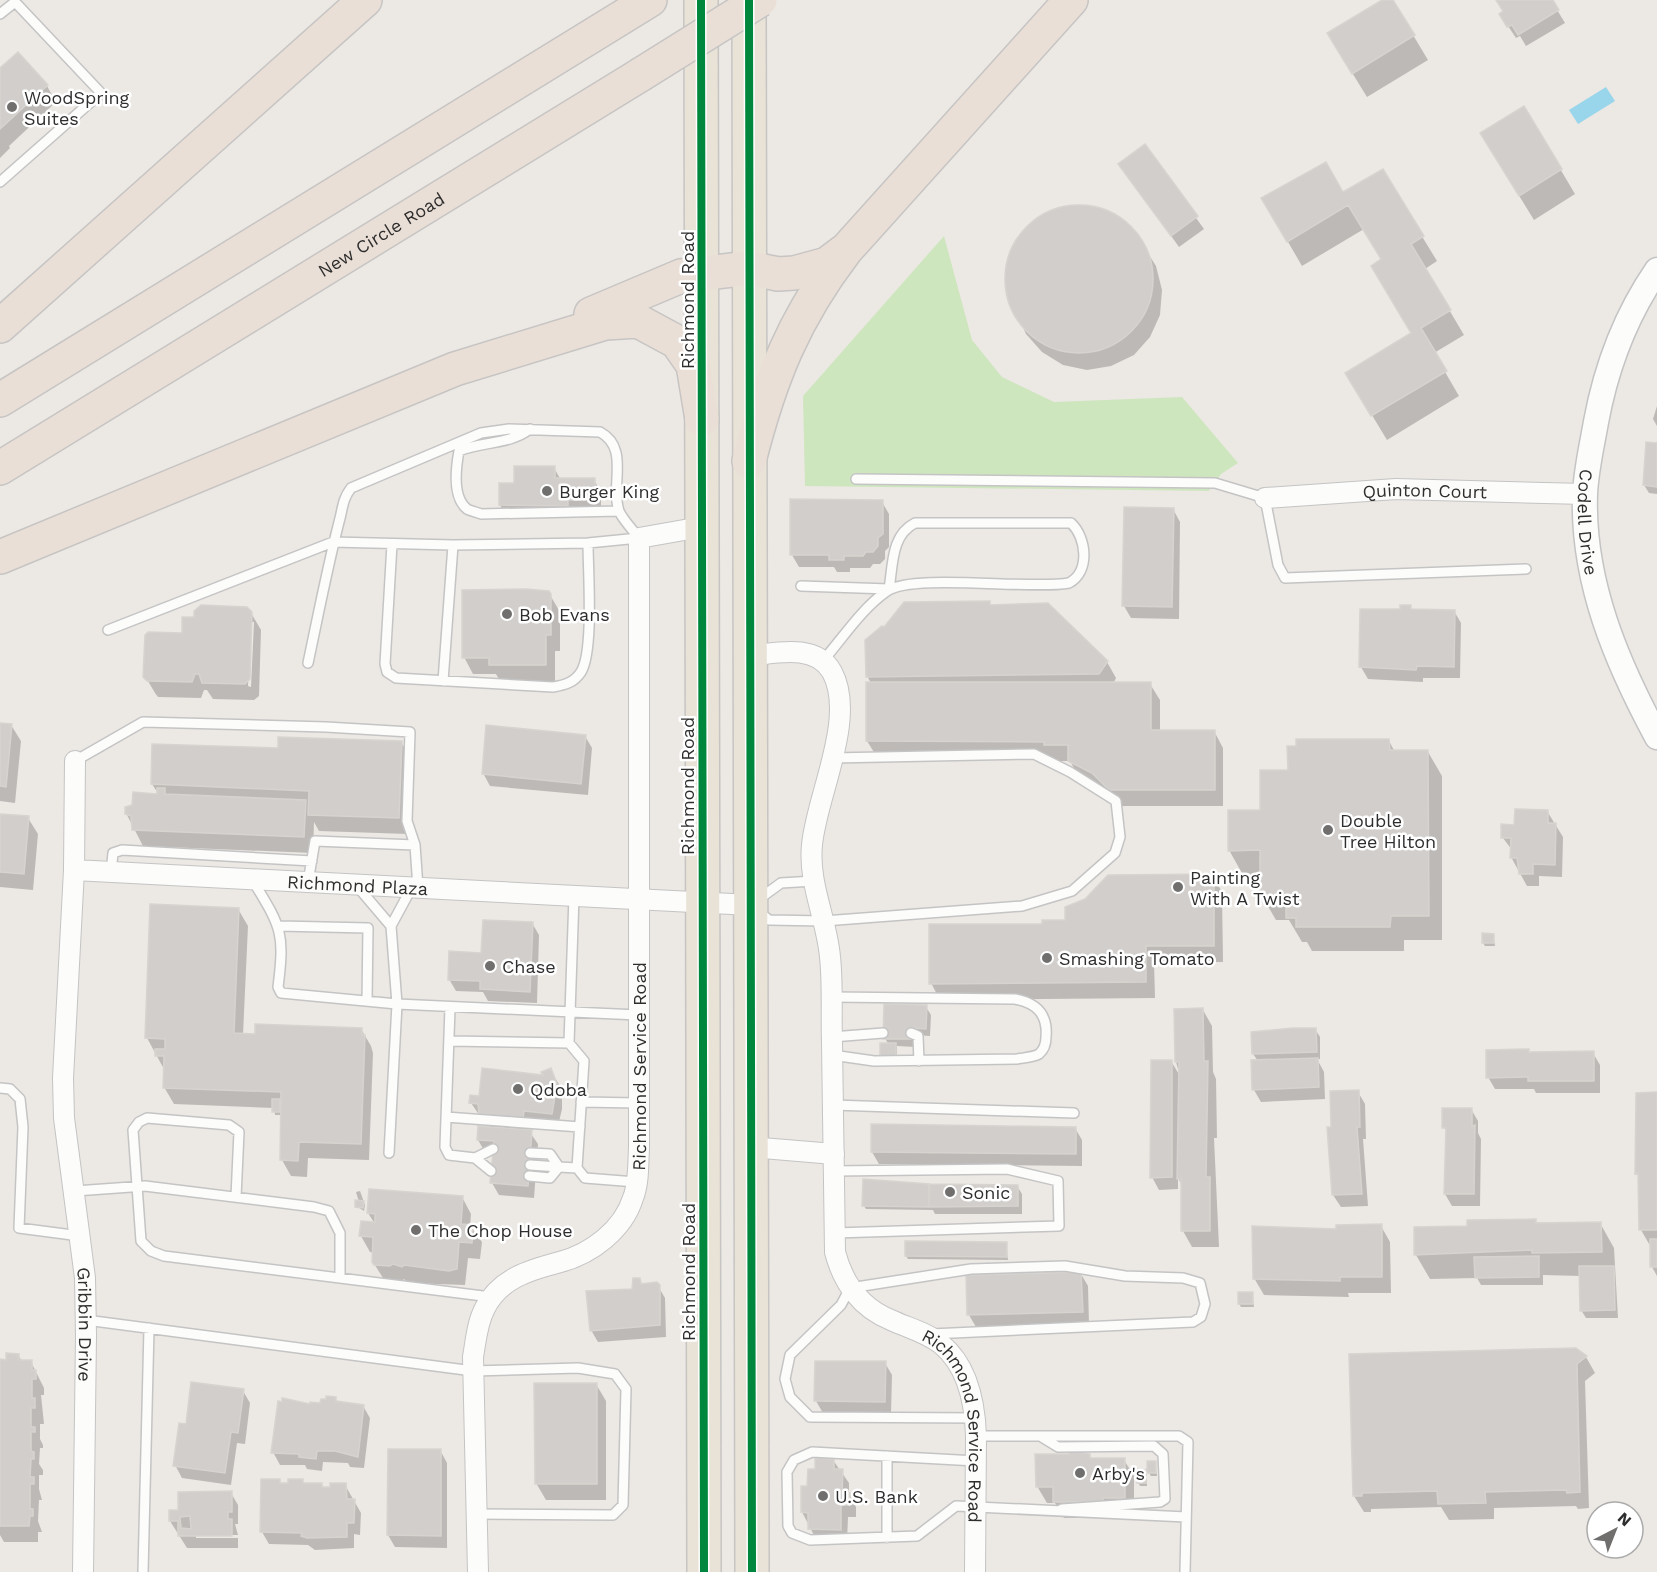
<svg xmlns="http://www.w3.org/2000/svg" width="1657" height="1572" viewBox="0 0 1657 1572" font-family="'Work Sans',sans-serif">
  <rect width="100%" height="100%" fill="#ece8e4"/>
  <path fill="#cee6be" d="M944 236 972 340 1002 377 1054 402 1182 397 1238 463 1221 474 1209 491 805 486 803 396Z"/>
  <path fill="#99d6ec" d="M1606 87 1615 101 1578 124 1569 110Z"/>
  <path fill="#0003" fill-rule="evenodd" d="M1384 0H1392L1428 60 1367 97 1343 58Z
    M1499 0H1551L1565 23 1526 46 1520 36 1516 38 1508 26Z
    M18 54 47 86 56 102 9 146 10 148 0 158V70Z
    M1524 108 1575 194 1534 220 1496 158Z
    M1144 146 1204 229 1179 247 1120 164Z
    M1382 171 1437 261 1425 269 1464 335 1434 353 1459 396 1387 440 1361 397 1413 334 1383 260 1364 229 1302 266 1277 223 1343 194Z
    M1067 207H1091L1113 214 1132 228 1156 266 1162 290 1160 315 1150 337 1134 355 1111 366 1087 370 1063 365 1042 352 1026 334 1008 294 1006 271 1013 248 1026 229 1045 214Z
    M1657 406V426L1653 419Z
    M1657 445V494L1649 493 1644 485Z
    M554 468 561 480H594L601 492V511H574V517H507L500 505 515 485Z
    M882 502 889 514V547L885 551V559L880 564H873L870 568H850V572H837L834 567H799L792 555Z
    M1173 509 1180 522 1179 619 1131 618 1124 606Z
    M550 595 560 612V651H555V681H500L496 674H473L464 657Z
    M989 603 991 606 1107 662 1116 678 1113 684H1150L1160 700V731H1214L1223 748V806H1120L1079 777 1070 761H1055L1053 758 877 757 867 741 871 683 867 676Z
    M1410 606 1412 611H1454L1461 623 1460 678H1423V682L1368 679 1361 667 1402 611Z
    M251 613 261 630 259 696 254 700 213 699 207 690H204L201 698 158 697 155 693 145 676 196 619ZM251 622H254L251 687 248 686Z
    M0 724 11 725 21 741 15 803 0 801Z
    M585 736 592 748 588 795 490 786 483 773Z
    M1389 741 1395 752H1428L1442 776V940H1404V951H1312L1307 942H1302L1289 920H1276L1262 896V875H1243L1229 850 1289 772Z
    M401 742 410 758 408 834 319 831 314 822 313 853 143 846 127 815V808L159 795 152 784 153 746 279 750Z
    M1547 811 1563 837 1562 877 1539 876V886H1527L1511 857 1512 850 1503 838 1516 826Z
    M0 815 28 818 38 834 33 890 0 887Z
    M1213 876 1222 892 1223 962H1154L1155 998 940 1000 931 983 1044 925 1066 921Z
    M238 909 248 926 243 1035 361 1029 371 1046 373 1053 369 1160 308 1158 307 1177 291 1176 282 1160V1115H275L274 1108 174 1104 164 1087 165 1071 147 1038Z
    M532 923 539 935 537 1003 488 1001 483 992 456 991 449 979Z
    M1493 935 1495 946H1485L1483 943Z
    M926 1007 931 1015 930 1036 915 1035V1047L897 1046V1061L885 1038Z
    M1203 1010 1212 1026 1213 1072 1216 1079 1217 1138H1214L1219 1247H1192L1183 1231 1182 1185 1178 1178V1189L1159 1190 1152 1177 1171 1061 1180 1076 1176 1062Z
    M1315 1029 1320 1037V1059H1317L1324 1072 1325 1099 1261 1102 1254 1090 1253 1061H1258L1253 1054Z
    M1529 1053H1593L1600 1065V1093H1536L1534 1089H1495L1488 1077Z
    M550 1070 562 1089V1109L558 1126 530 1123 529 1131 538 1144 534 1198 499 1195 492 1183 494 1153 485 1152 478 1140 489 1129 471 1103 545 1077Z
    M1358 1092 1365 1104 1366 1139H1363L1368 1206 1341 1207 1333 1195 1332 1128Z
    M1657 1094V1276L1652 1267V1249L1641 1230 1636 1135Z
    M1471 1109 1478 1121V1133L1481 1139 1480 1206H1452L1445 1194 1447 1133 1444 1127Z
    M1075 1128 1082 1140V1166L879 1164 872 1152Z
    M931 1185 1017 1186 1022 1194V1214H935L933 1210 866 1209 864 1206Z
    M360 1191 365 1205 364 1211 356 1206 359 1202 356 1192Z
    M462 1197 471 1214 470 1226 482 1242 480 1259 468 1258 465 1285 407 1283 404 1279 400 1282 383 1278 373 1262 374 1253 370 1252 361 1236 375 1224 368 1213Z
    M1469 1222 1600 1223 1614 1248 1618 1318H1586L1581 1310V1276L1543 1275V1285H1481L1477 1278 1430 1279 1416 1255 1468 1228Z
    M1381 1226 1390 1242 1391 1293H1348L1349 1297 1264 1295 1254 1278 1338 1230Z
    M1006 1244 1008 1260 908 1259 906 1256Z
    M1081 1274 1088 1286 1089 1324 976 1327 969 1315Z
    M639 1279 643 1285 658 1286 665 1298 666 1337 598 1342 591 1330 633 1291Z
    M1252 1294 1254 1307H1241L1239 1304Z
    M1575 1349 1586 1357 1595 1373 1585 1381 1589 1508 1578 1509 1576 1506 1494 1508V1519L1449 1520 1441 1507 1371 1509V1512H1364L1354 1496Z
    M18 1355 22 1361 31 1362 44 1388V1395H41L44 1424H40V1439L43 1445V1448H40L39 1464 43 1470V1475H39V1489L42 1500H39L38 1521 42 1532H38V1542H4L0 1535V1361H7Z
    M885 1363 892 1375 891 1414 823 1413 816 1401Z
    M596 1384 606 1401V1500H546L536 1483Z
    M243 1391 250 1403 245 1444 237 1443 231 1485 182 1478 175 1465 187 1426Z
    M335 1398 338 1403 363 1406 370 1418 364 1468 350 1467 348 1463 323 1462 322 1471 307 1469 305 1465H280L273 1452 311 1406Z
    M440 1450 447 1463V1548L395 1547 388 1535Z
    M1089 1455 1092 1460H1124L1134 1476V1514L1111 1518H1064L1055 1503H1047L1037 1486Z
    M833 1460 849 1483V1494L856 1507V1517H848L847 1541H817L802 1512 816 1470Z
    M1155 1462 1157 1476H1151L1149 1473Z
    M1146 1471 1147 1486H1140L1138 1482Z
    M302 1480 304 1484 322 1485 324 1488 345 1485 361 1513 360 1535 354 1534V1548L315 1550 308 1545 269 1544 262 1532 279 1481 281 1484H289Z
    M231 1493 238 1505V1524H235L238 1535H196V1538H238V1548H187L170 1521 180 1512Z"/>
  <path fill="#d1cecb" stroke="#d7d4d0" stroke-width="1.5" fill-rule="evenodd" d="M1382 0H1393L1415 35 1352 74 1327 33Z
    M1496 0H1553L1559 10 1518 35 1512 25 1507 27 1499 14 1503 11Z
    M18 52 48 85 0 129V68Z
    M1524 106 1562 169 1519 196 1480 133Z
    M1145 144 1198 216 1171 236 1118 164Z
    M1326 162 1343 192 1383 169 1424 236 1411 244 1451 310 1421 328 1447 371 1371 416 1345 373 1411 333 1371 266 1381 259 1348 205 1287 242 1261 198Z
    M1005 279a74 74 0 1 1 148 0a74 74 0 1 1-148 0Z
    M1646 442 1657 443V487L1643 485Z
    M514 466H555V478H595V500H568V506L499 505V483H514Z
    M790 499 883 500V534L878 538V546L873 552H866L863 556H844V560H829V555H790Z
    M1124 507 1174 508 1172 607 1122 606Z
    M526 589 549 591 551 594V635H546V665H489V658H462V590Z
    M990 601V605L1048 603 1108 661 1099 674 866 677 865 640 882 626 884 627 904 602Z
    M201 605 247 607 252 612 250 679 245 684 202 683 199 674H195L192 682 147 681 143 677 145 635 148 632 182 633V617H194V611Z
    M1400 605H1411V609L1455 610 1454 667 1417 666 1416 670 1359 667 1360 609H1400Z
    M866 682H1151V730H1215V790H1109L1092 773 1068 761V745H1044V742L866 741Z
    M0 723 12 724 6 787 0 786Z
    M486 725 586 735 581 784 482 774Z
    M278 737 402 741 399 818 308 815 309 791 151 784 152 744 278 748Z
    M1296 739H1389L1390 750H1428L1429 916H1391L1390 927H1296V918H1286V896H1260V850L1228 851V810H1260V770H1288L1287 746H1296Z
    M157 788H165V794L306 800 304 837 132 830 131 816 125 814V807L132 805 133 792 157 794Z
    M1515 809 1548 810V823H1556L1555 865 1533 864V874H1519L1517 858H1510L1511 838H1501V824L1514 825Z
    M0 814 29 816 24 874 0 872Z
    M1214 874V946H1146V982L929 984V924H1042V920H1065V907L1085 899 1108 875Z
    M150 904 239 908 234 1033 255 1034V1024L362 1028V1035H365L361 1144 299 1142 298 1161 280 1160 281 1092 163 1088 164 1056H155V1049H165V1039L145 1038Z
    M483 920 533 922 530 992 480 989V981L448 980 449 951 481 953Z
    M1482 933 1494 934V943H1482Z
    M884 1004 927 1005 926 1029 912 1028 911 1039H883Z
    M1203 1008 1204 1061H1208L1206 1177H1210V1231H1181V1179H1177L1179 1062H1175L1174 1009Z
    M1293 1028H1316L1317 1052 1252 1054 1251 1032Z
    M880 1043H896V1058H880Z
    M1529 1049V1052L1594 1051V1081H1528V1077L1486 1078V1050Z
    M1318 1058 1319 1087 1252 1090 1251 1060Z
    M1151 1060H1172V1177L1150 1178Z
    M482 1068 543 1075 541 1072 551 1068 557 1084 552 1114 524 1111 523 1119 479 1114 478 1104 469 1103 470 1095 479 1096Z
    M1359 1090 1360 1127H1357L1362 1194 1332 1195 1327 1127H1331L1330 1091Z
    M1657 1092V1230H1639L1638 1173 1635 1174 1636 1093Z
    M272 1099H280V1112H272Z
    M1442 1108H1472V1126L1475 1125 1474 1194H1444L1446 1128H1442Z
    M871 1124 1076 1127V1154L871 1152Z
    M478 1126 532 1130 528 1186 490 1183 494 1141 477 1140Z
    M863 1179 929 1184V1207L862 1206Z
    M929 1184 1018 1185V1206L929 1207Z
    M369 1189 463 1196 461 1224 473 1225 472 1243 459 1242 457 1269 449 1271 404 1265 402 1267 393 1264 390 1266 374 1265 372 1262 373 1237 359 1236 361 1221 375 1222V1214L367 1213Z
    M355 1200 364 1201 363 1208 355 1207Z
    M1536 1219V1223L1601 1222 1602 1252 1532 1253V1250L1414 1255V1227L1467 1226V1220Z
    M1382 1224V1277H1340V1281L1253 1279 1252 1226 1336 1229V1225Z
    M1650 1239H1657V1267H1650Z
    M905 1241 1007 1242V1257L905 1256Z
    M1539 1256V1277L1475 1278 1474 1257Z
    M1579 1266H1614L1615 1310 1580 1311Z
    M1081 1272 1083 1312 967 1315 966 1275Z
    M633 1278H640L641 1284 657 1282 660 1285V1325L590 1331 586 1291 632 1289Z
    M1238 1292H1253V1304H1238Z
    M1576 1348 1587 1356 1577 1364 1580 1492 1567 1493 1566 1490 1485 1492 1486 1503 1438 1504 1437 1491 1362 1493V1496H1353L1349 1354Z
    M6 1353 19 1354V1360H32V1370H36V1379H32V1398H35V1408H31V1427H35V1432H31V1451L34 1452V1459H31L30 1477H34V1484H30V1509H33V1516H30L29 1526H0V1359L6 1360Z
    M815 1361H886L885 1402 814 1401Z
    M191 1382 244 1389 238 1433 231 1432 225 1473 173 1466 179 1423 186 1424Z
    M534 1383H597V1484H535Z
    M326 1396 336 1397V1401L364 1405 358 1457 335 1451H317L316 1459 299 1457V1454L271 1453 278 1401 282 1402V1398L310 1404V1402L320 1403 321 1399H326Z
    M388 1449H441V1536L387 1535Z
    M1069 1450 1090 1454V1458H1125V1498H1103V1502H1053V1487H1036L1035 1454H1069Z
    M815 1458 834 1459V1469H843L842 1493H850V1505H841V1530L808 1529V1513L801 1512V1486H807L808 1469H815Z
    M1147 1461H1156V1473H1147Z
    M1138 1469 1146 1470V1483H1137Z
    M261 1479H280V1483H288V1479H303V1483H322V1487H330V1483H346L347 1499H355L354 1523H347V1537L307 1538 301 1536 302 1533 260 1532Z
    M232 1491V1512H228V1519H232V1536H178V1521H169V1510H178V1492ZM190 1516 191 1529 181 1528 180 1517Z"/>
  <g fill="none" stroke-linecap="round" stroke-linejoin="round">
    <defs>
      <path id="service" d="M0 14 15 2 101 93 0 182
        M530 429C509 445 483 441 459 451 456 467 452 497 467 509 470 511 477 512 481 514L619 511
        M856 479 1215 483 1265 498 1278 565 1285 578 1526 569
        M392 544 385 664 387 672 396 678 553 687C564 685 574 683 581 672 594 651 588 572 588 543
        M801 586 889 589C893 565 891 535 915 523H1071C1087 538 1090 572 1069 583 1030 590 913 573 887 591 862 608 842 639 822 662
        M108 630 333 542 453 545 588 543 639 538
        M308 663C318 616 327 569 339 522 343 508 342 500 351 488L481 433 509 429 600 432C630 448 610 485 619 511 623 520 633 530 639 538
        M443 681 453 545
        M75 761 143 722 326 727 410 732 407 821 415 845
        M111 872 113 853 122 850 312 861
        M253 881C281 927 285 932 278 987L281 993 397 1004 389 1153
        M308 882 315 841 415 845 418 888
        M357 886 391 926
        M412 887 391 926 397 1004 638 1015
        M759 899 781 883 814 881
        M758 911 769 920 824 921 1022 906 1072 891 1115 853 1120 837 1116 801 1070 772 1034 754 832 758
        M279 926 368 928 367 1001
        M831 997 1015 999C1036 1003 1048 1014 1046 1037 1046 1043 1045 1049 1039 1054 1034 1057 1023 1058 1017 1059L874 1061 832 1055
        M450 1008 445 1147 449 1155 475 1158 493 1149
        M911 1033 918 1036 919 1061
        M832 1037 883 1033
        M449 1041 569 1043 574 896
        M569 1043 584 1061 577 1168 585 1178 636 1182
        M0 1088 10 1089 20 1099 23 1127 19 1228 80 1236
        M581 1102 638 1103
        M833 1105 1074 1113
        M446 1117 580 1127
        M530 1153 550 1154 559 1167 577 1168
        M475 1158 491 1171
        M530 1165 559 1167
        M834 1171 1007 1169 1058 1181 1059 1226 835 1233
        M529 1176 550 1178 559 1167
        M75 1191 145 1186 314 1207 329 1211 340 1233V1278
        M236 1197 239 1132 229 1125 147 1118 139 1122 133 1130 141 1241 151 1251 164 1256 491 1297
        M86 1320 473 1371 578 1368 615 1374 626 1389 623 1505 613 1515 476 1514
        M931 1334 1193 1322 1201 1317 1205 1304 1200 1283 1183 1278 1125 1276 1065 1266 971 1269 850 1288 841 1305 790 1355 785 1379 790 1397 810 1417 976 1418
        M976 1436H1179L1188 1442 1185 1572
        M1040 1436 1058 1447 1154 1446 1163 1454 1165 1499 1160 1502 1062 1509
        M887 1456V1538
        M976 1461 812 1452 794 1460 787 1472 788 1526 792 1533 810 1540 917 1536 956 1506 1186 1517
        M143 1572 149 1328"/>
      <g id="minor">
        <path id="s1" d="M1265 498 1396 489 1585 494"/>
        <path id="s2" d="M749 656C776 653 816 643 832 672 857 718 816 797 812 845 808 883 827 920 830 957 833 985 831 1015 832 1043 833 1113 834 1182 835 1252 843 1283 861 1308 891 1320 908 1328 926 1332 941 1344 968 1366 975 1403 976 1436L975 1572"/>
        <path id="s3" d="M75 761 74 870 751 905"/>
        <path id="s4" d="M74 870 63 1078 64 1118 85 1278 86 1335 83 1572"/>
        <path d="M751 1147 834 1154"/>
        <path id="s5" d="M478 1572 473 1357C476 1340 477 1323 485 1308 500 1278 530 1270 560 1262 591 1254 623 1230 633 1198 639 1183 638 1165 639 1148V538L701 527"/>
      </g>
      <g id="tertiary">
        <path id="s6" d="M1657 270C1626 315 1606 368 1596 422 1592 445 1586 470 1585 494 1582 582 1617 663 1657 737"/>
      </g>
      <path id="trunk" d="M701 0 704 1572
        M749 0 752 1572"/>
      <g id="motorway">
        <path d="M591 314 681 276 749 268 778 274 794 273 827 264 843 252"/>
        <path d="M0 326 365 0"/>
        <path d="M0 400 650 0"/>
        <path d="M749 461C770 378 794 318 846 250L1071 0"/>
        <path id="s7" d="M0 468 640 75"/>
        <path d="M0 557 455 369 605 323 638 321 677 342 693 365 702 419"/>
      </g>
    </defs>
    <use href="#service" stroke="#c5c4c5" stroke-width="12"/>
    <use href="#minor" stroke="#c5c4c5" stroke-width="22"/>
    <use href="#tertiary" stroke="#c5c4c5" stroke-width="27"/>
    <use href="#trunk" stroke="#c6c5c4" stroke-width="36"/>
    <use href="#motorway" stroke="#c6c5c4" stroke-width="36"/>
    <use href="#service" stroke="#fcfcfb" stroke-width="9"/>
    <use href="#minor" stroke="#fcfcfb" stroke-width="20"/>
    <use href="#tertiary" stroke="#fcfcfb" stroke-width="24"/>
    <use href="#trunk" stroke="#e9e2d6" stroke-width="33"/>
    <use href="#motorway" stroke="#eadfd6" stroke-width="33"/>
    <defs>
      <path id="motorway-bridge" d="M640 75 760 0"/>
    </defs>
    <use href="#motorway-bridge" stroke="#c6c5c4" stroke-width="36" stroke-linecap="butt"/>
    <use href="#motorway-bridge" stroke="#eadfd6" stroke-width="33"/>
    <defs>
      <path id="cycleway" d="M701 0 704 1572
        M749 0 752 1572"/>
    </defs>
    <use href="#cycleway" stroke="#fff" stroke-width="11"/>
    <use href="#cycleway" stroke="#00873e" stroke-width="8"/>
  </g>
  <g fill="#706f6e" stroke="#fff" stroke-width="2">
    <circle cx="12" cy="107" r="6"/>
    <circle cx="547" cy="491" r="6"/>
    <circle cx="507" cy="614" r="6"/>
    <circle cx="1328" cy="830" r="6"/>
    <circle cx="1178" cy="887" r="6"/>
    <circle cx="1047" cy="958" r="6"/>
    <circle cx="490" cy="966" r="6"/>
    <circle cx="518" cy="1089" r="6"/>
    <circle cx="950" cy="1192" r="6"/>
    <circle cx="416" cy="1230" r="6"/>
    <circle cx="1080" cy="1473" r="6"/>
    <circle cx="823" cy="1496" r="6"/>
  </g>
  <g text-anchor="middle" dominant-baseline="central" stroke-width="5" stroke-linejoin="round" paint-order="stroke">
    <g font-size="18" fill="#2e2e2e" stroke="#fff" text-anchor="start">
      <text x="24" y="97">WoodSpring<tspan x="24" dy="21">Suites</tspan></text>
      <text x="559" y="491">Burger King</text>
      <text x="519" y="614">Bob Evans</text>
      <text x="1340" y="820">Double<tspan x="1340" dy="21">Tree Hilton</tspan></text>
      <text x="1190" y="877">Painting<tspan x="1190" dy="21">With A Twist</tspan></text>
      <text x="1059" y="958">Smashing Tomato</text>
      <text x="502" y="966">Chase</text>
      <text x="530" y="1089">Qdoba</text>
      <text x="962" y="1192">Sonic</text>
      <text x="428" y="1230">The Chop House</text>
      <text x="1092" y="1473">Arby's</text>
      <text x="835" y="1496">U.S. Bank</text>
    </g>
    <g font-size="18" fill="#2e2e2e" stroke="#fff">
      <text stroke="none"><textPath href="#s7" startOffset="447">New Circle Road</textPath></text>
      <text transform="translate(687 300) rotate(-90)">Richmond Road</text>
      <text stroke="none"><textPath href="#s1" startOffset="160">Quinton Court</textPath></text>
      <text stroke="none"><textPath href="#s6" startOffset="266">Codell Drive</textPath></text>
      <text transform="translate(687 786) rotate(-90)">Richmond Road</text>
      <text stroke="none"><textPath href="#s3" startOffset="393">Richmond Plaza</textPath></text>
      <text stroke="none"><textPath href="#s5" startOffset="590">Richmond Service Road</textPath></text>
      <text transform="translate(688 1272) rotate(-90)">Richmond Road</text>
      <text stroke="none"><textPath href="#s4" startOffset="456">Gribbin Drive</textPath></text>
      <text stroke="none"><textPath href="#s2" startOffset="908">Richmond Service Road</textPath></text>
    </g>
  </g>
  <g transform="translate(1615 1530) rotate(42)"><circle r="28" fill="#ffffff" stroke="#ababab" stroke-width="1.5"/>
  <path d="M0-4.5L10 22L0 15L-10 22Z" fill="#706f6e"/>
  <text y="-9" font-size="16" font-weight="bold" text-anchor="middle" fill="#2e2e2e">N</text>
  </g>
</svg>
